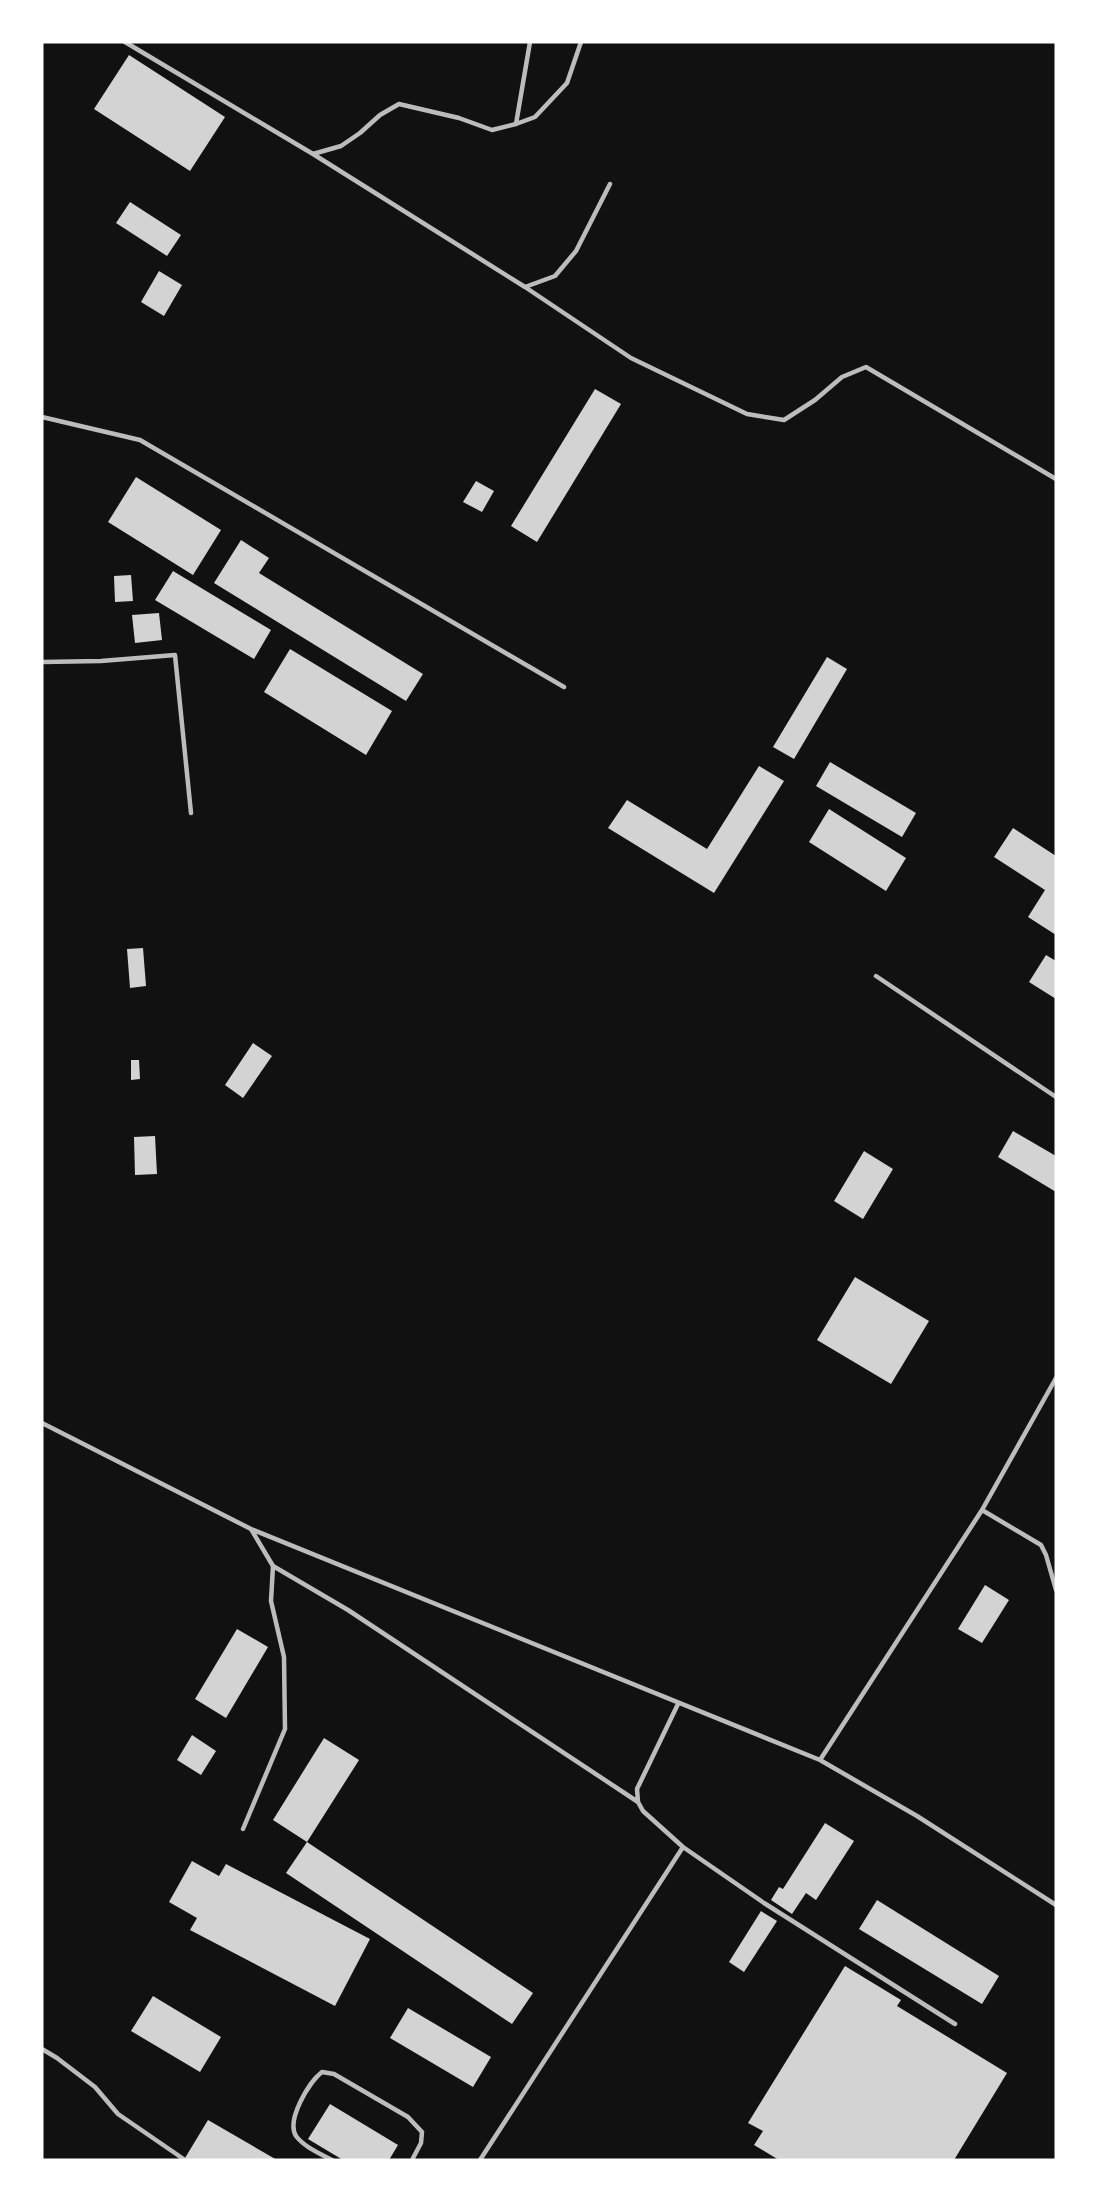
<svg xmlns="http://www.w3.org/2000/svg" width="1098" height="2202" viewBox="0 0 1098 2202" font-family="Mulish,sans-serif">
  <rect width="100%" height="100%" fill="#111"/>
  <path fill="#d3d3d3" d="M129 55 225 117 190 171 94 109Z
    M130 202 181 235 167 256 116 223Z
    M159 271 182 285 164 316 141 302Z
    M595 389 621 404 537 542 511 526Z
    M136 477 221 530 193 575 108 522Z
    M476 481 494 491 482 512 463 502Z
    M241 540 269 558 259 573 423 674 406 701 214 583Z
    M173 571 271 630 254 659 155 600Z
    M131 575 133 601 115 602 114 576Z
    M159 613 162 640 135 643 132 615Z
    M290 649 392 711 366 755 264 692Z
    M827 657 847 669 794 759 773 747Z
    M830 762 916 813 902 837 816 786Z
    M759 766 784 781 714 893 608 828 627 800 707 849Z
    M829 809 906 858 886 891 809 842Z
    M1013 828 1056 856V935L1028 917 1045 890 994 857Z
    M143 948 146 986 130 988 127 949Z
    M1046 955 1056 961V999L1029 982Z
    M253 1043 272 1056 243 1098 225 1085Z
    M131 1060H139L140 1079 131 1080Z
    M1013 1131 1056 1156V1192L998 1157Z
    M155 1136 157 1174 135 1175 134 1137Z
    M864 1151 893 1169 863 1219 834 1201Z
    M855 1277 929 1321 891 1384 817 1340Z
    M985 1585 1009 1600 982 1643 958 1629Z
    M237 1629 268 1647 226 1718 195 1699Z
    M192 1735 216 1751 201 1775 177 1760Z
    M324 1738 359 1760 307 1842 273 1820Z
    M825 1823 854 1841 816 1900 806 1893 792 1914 771 1900 779 1887 783 1889Z
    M307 1842 533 1993 512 2024 286 1873Z
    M192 1861 219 1876 226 1864 370 1939 335 2006 190 1930 197 1918 169 1902Z
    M877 1900 999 1976 982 2004 859 1929Z
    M761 1911 777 1921 744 1972 729 1962Z
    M845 1966 901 2000 897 2006 1007 2073 954 2160H779L754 2145 763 2131 748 2123Z
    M153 1996 221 2037 200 2072 131 2031Z
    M408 2008 491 2057 473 2087 390 2038Z
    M330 2104 398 2145 389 2160H343L308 2139Z
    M208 2120 277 2160H188L185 2158Z"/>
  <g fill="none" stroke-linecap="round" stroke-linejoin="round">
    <path stroke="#bcbcbc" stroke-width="4.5" d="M125 42 313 154 525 287 631 358 747 414 784 420 815 400 842 377 866 367 1056 479
      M516 124 535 117 567 83 581 42
      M313 154 341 146 360 133 380 115 399 104 459 118 492 130 516 124 530 42
      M525 287 555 276 576 251 610 184
      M42 417 140 440 564 687
      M42 662 101 661 175 655 191 813
      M876 976 1056 1097
      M42 1423 251 1529 820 1760 982 1510 1056 1378
      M982 1510 1041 1545 1046 1555 1056 1590
      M251 1529 273 1566 348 1610 638 1802
      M678 1704 637 1789 638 1802 643 1811 683 1847 764 1903 955 2024
      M820 1760 917 1816 1056 1905
      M243 1829 285 1729 284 1657 271 1601 273 1566
      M42 2049 57 2058 95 2087 118 2114 185 2160
      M332 2160C321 2154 304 2147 296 2136 286 2120 309 2082 322 2072L334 2074 408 2117 422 2132 421 2143 412 2160
      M480 2160 683 1847"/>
  </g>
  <rect width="1098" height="2202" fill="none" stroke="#ffffff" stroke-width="87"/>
</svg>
